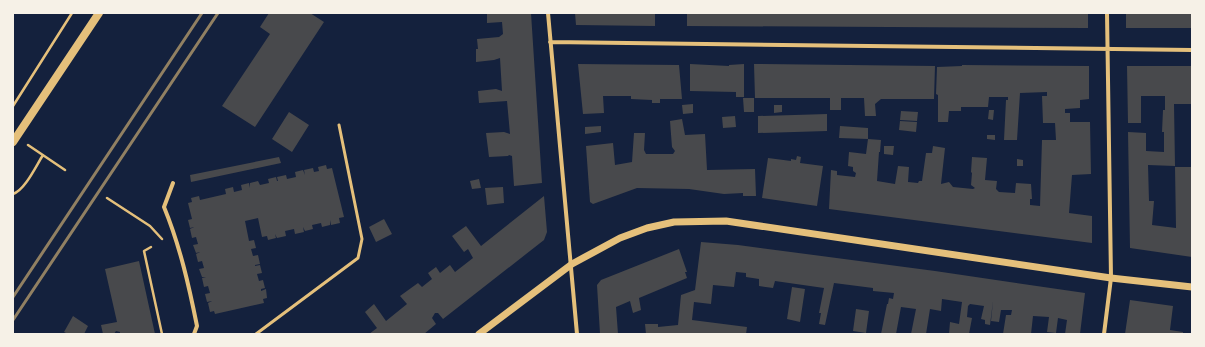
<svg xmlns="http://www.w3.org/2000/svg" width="1205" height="347" viewBox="0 0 1205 347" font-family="Commissioner,sans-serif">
  <rect width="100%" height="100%" fill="#14213d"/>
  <path fill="#48494c" d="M269 13H310L324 22 255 127 222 106 270 34 260 27Z
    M497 13H531L542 183 514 186 512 156 509 155 508 156 489 157 486 133 504 132 510 134 507 101 479 103 478 91 496 89 502 91 500 58 494 60 476 62V49H478L477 39 499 37 503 34 502 22 487 23V14Z
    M575 13H655V26L576 25Z
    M687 13H1088V28L687 26Z
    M1126 13H1192V28H1126Z
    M578 64 679 65 682 99H660V103H652V100L631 99V96H603L604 113 583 114Z
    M690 64 729 66V65L744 64V97H736V92L690 91Z
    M754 64 935 66 934 99H881L875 104 876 116H865L864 98H841V110H830V98H755Z
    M962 65 1089 66V99L1080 100V108L1065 109V113H1070V122H1090L1091 174 1072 175 1069 213 1092 216V243L829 209 831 170 837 171V175L855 177 856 173 853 171V167L848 166 849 152 866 154 868 139 881 140 880 152H879L877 181 895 184 898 166 909 167 908 182 918 183 919 181H922L926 153H932L933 146 945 148 941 184 949 182 953 187 973 189 975 188 971 185 972 173 971 172 972 157 987 158 985 180 997 181 996 189 999 192 1015 193 1016 183 1031 184 1032 199H1030V205L1040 206 1042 140H1056L1055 123H1043L1042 96H1047V92L1020 93 1017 140H1004L1006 100H1008V97H989L988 107H961V111H949L948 122H938V95L936 94 937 67 962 66Z
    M1127 66H1192V104H1174L1175 166 1148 165 1149 201H1154L1152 225 1176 228 1175 167H1192V257L1130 248 1128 132 1146 133V151L1164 152V132H1162L1163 110H1165V96H1141V123H1128Z
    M743 98H754V112H744Z
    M693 104V113L683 114 682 105Z
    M774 105H782V112L774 113Z
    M989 110H994L993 120 988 119Z
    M901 111 918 112 917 121 900 120Z
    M289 112 309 125 292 152 272 139Z
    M827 114V131L758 133V116Z
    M735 116 736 127 723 128 722 117Z
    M682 119 685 135 705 134 707 170 755 169 756 196H743V193L724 194 689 189 637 188 593 204 590 202 586 146 613 143 615 165 632 162 634 133H645L644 150 646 154H673L675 151 672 147 670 121Z
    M900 121 917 122 916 132 899 130Z
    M601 126V132L585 134V127Z
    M840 126 868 128V139L839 138Z
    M987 135H995V140L987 139Z
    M884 146H894L893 155 884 154Z
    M797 156 801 157 800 163 823 166 817 206 762 198 768 158 791 161V159L796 160Z
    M279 157 281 163 191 182 190 175Z
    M1017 159 1023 160V166H1017Z
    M326 165 327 169 332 168 344 217 339 218 340 223 331 225 330 220V225L322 227 321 223 312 225 313 229 305 231 303 227 304 232 295 234 294 229 285 231 286 236 277 238 275 234 276 238 268 240 267 236 262 237 258 218 245 221 249 241 254 240 256 248 251 249 253 256 258 255 260 264 255 265V266L260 265 262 273 257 274 259 281 263 280 265 288 261 289V291L266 289 267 298 263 299 264 303 215 314 214 311 210 312 208 303 212 301 207 302 205 294 210 293 208 286 204 287 202 278 206 277H202L199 269 204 268 202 261 198 262 196 254 200 252 196 253 193 245 198 244 196 237 192 238 190 229 194 227 190 228 188 220 192 219 188 203 192 202 191 198 199 196 200 200 226 194 225 189 233 187 234 192 242 190 241 185 249 183 250 188V183L258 181 260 185 269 183 268 179 276 177 277 181H278L277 177 286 175 287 179 296 177 295 172 303 170 305 175 304 170 313 168 314 172 319 171 318 167Z
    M479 179 481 188 472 189 470 181Z
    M503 187 504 203 487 205 485 188Z
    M544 196 547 232 544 240 443 319 438 313H435L432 318 436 324 424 334H369L377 328 365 312 374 304 386 321 407 304 400 296 418 283 422 287 432 279 428 273 436 267 440 273 450 265 455 272 473 258 468 249 464 252 452 236 466 226 481 246Z
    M384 219 392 234 376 242 369 227Z
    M701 242 738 245 935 271 1085 293 1080 334H1065L1067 320 1058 318 1056 333 1047 332 1049 317 1033 316 1031 334H1003L1006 315H1011L1012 310H1001L999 322 991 321 993 301 990 325 985 324V320L981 319 984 306 970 304 968 306 967 317 972 318 969 334H949L950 322 959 324 962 302 942 299 941 311 930 309 926 334H911L916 309 901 307 896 334H881L887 304H888L889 298 893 299 894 293 873 291V288L834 283 825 325 819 324 821 313H819L824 288 775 281 773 288 759 286V279L746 277V273L736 272 734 287 713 285 711 304 694 302 692 320 747 327 746 334H646L645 324H658V327L678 325 681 295 695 290Z
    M679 249 687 272H685L687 278 639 298 641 310 633 313 630 301 616 307 618 334H600L597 285 601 280Z
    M139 261 155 334H120V332L116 331 114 334H103L101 325 117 322 105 269Z
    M792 287 805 289 800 322 787 319Z
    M1130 300 1173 306 1170 330 1183 332V334H1125Z
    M856 309 869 311 866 333 853 331Z
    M73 316 88 326 84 334H68L64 332Z"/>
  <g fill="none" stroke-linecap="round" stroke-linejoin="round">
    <path stroke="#e5c07b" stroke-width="2.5" d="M13 106 72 13
      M28 145 65 170
      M13 194C25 190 36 166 43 155
      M107 198 150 226 162 239
      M151 247 144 251 162 334"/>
    <path stroke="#e5c07b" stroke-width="3" d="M256 334 358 258 362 239 339 125"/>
    <path stroke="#e5c07b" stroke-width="4" d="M548 13 577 334
      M550 42 1192 50
      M173 183 164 207C180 246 189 286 197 326L194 334
      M1104 334 1111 278 1107 13"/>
    <path stroke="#e5c07b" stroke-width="7" d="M479 334 572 264 620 238 647 228 674 222 726 221 1111 278 1192 287"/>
    <path stroke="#e5c07b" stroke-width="8" d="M13 142 99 13"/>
    <path stroke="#918062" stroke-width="3" d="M13 297 202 13
      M13 320 218 13"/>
  </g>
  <rect width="1205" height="347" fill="none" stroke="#f6f1e7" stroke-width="28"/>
</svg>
